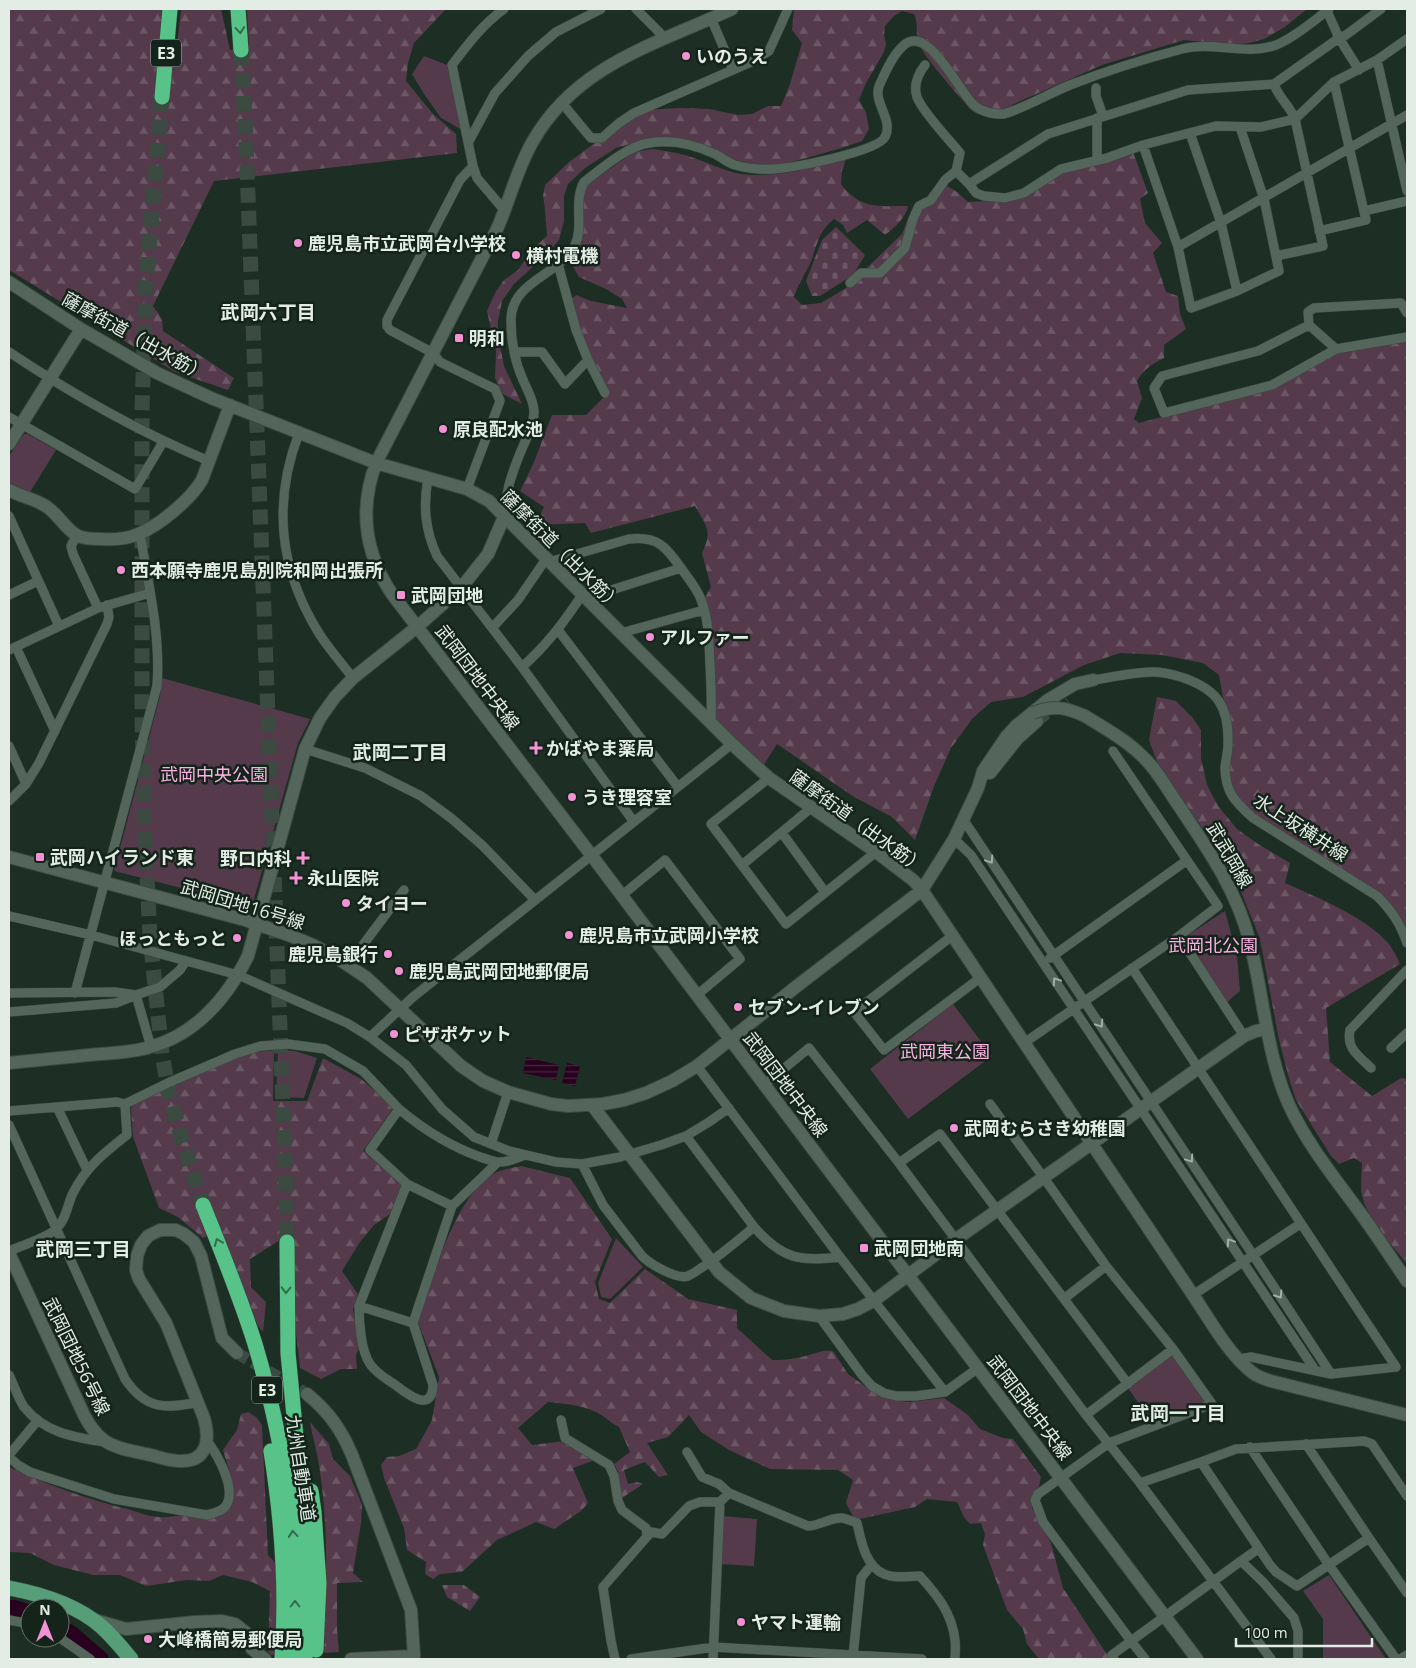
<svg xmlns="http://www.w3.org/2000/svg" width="1416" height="1668" viewBox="0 0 1416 1668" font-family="'Open Sans','Noto Sans JP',sans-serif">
  <defs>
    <pattern id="forest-firs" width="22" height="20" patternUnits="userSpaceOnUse" patternTransform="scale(1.25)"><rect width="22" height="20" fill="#543a4b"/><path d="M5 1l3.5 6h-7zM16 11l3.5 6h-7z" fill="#6c5765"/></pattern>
    <pattern id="cemetery-stones" width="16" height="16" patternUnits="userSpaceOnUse" patternTransform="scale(1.25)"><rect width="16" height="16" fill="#543a4b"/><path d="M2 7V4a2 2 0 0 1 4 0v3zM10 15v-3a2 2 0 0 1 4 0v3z" fill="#6c5765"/></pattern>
    <pattern id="water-rules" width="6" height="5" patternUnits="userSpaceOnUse" patternTransform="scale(1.25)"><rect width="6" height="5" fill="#27011e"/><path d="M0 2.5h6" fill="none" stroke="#46263f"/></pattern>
  </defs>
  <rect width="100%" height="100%" fill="#1d2e24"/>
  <path fill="#543a4b" d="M424 56 447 65 462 130 441 118 424 94 412 74Z
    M24 434H28L56 450 30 492 16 487 9 482V456Z
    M162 678 310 719 298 743 252 906 114 871 160 696Z
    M1225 911 1237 956 1240 991 1226 1003 1185 937Z
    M953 1004 992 1056 908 1119 870 1069Z
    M278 1050 295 1051 317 1058 304 1098 276 1097Z
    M616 1238 643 1267 610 1299 601 1297 598 1283Z
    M1170 1357H1174L1206 1400 1203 1405 1152 1423 1128 1388Z
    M722 1516 757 1519 754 1566 719 1564Z
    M1329 1575 1386 1659H1323V1619L1303 1591Z"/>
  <path fill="url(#forest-firs)" d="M9 9H162L156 96 167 97 178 37 181 9H221L230 50 249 48 247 9H446L414 43 408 63 406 81 433 114 456 134 457 153 214 181 153 306 162 319 163 331 234 378 228 390 175 372 9 270Z
    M794 9H1307L1285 27 1264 39 1249 43 1236 45 1184 40 1102 65 1014 104 1001 112 988 114H977L971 110C958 94 924 59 918 41 915 32 919 24 914 14L902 11 894 16 885 26 884 35 886 44 884 52 866 83 859 100 866 112 869 129 862 141 842 148 785 164 766 165 752 164 732 159 704 145 682 139 651 138 616 148 585 168 568 184 564 196V221L559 240 548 253 514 284 502 301 498 321V336L504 366 522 404 503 394 495 378 496 351 487 311 495 293 504 280 518 270 533 248 547 236 545 209 543 196 545 185 569 162 626 120 645 110 680 108 709 109 738 115 752 114 768 106H781L790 84 802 43 792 30Z
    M653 149C666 151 681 153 694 158 709 163 724 171 741 174 776 178 812 168 846 159L842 171 841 184C861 210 878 206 908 206 906 218 894 228 885 235L867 220 847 233 843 225 834 219C817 232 817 247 810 264 804 275 798 285 794 297L802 305 821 303 846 288 902 234 908 219 925 202 930 192 937 187 947 186 957 192 968 202 1004 200 1061 172 1133 152 1148 193 1140 199 1145 223 1162 243 1153 253 1166 292 1178 296 1180 314 1186 329 1164 345V358C1152 364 1144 369 1137 381L1142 398 1134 419 1139 423 1274 388 1337 353 1407 340V939L1364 884 1319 854 1262 826 1229 792 1224 703 1219 675 1203 663 1162 655 1120 653 1084 665 1023 697 991 702 972 719 951 748 934 786 915 840 892 817 854 797 777 744 763 766 713 721 704 599 711 587 702 553C713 530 706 526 695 506L591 533 585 523 535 525 544 507 520 491 534 462 552 415H586L607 394 592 364 568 302 576 295 591 301 627 308 622 299 606 289 579 277 567 256 576 235 575 214 588 184 634 152Z
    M1157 697 1176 701 1192 717 1201 730V758L1207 785 1218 806 1237 829 1258 844 1290 863 1285 883C1318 898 1364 916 1388 943 1393 949 1397 957 1400 964L1326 1008 1330 1062 1372 1096 1401 1078 1407 1079V1264C1393 1246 1366 1217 1362 1195 1360 1188 1362 1171 1362 1163L1354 1158 1339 1164 1331 1156 1296 1100 1290 1082 1279 1040 1260 939 1238 884 1209 837 1159 767 1149 740Z
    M274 1050 273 1101H307L323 1058 361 1079 394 1107 363 1151 401 1184V1187L390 1214 374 1225 360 1242 342 1271 358 1294 353 1310 360 1346 356 1355 357 1369H341L321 1379 300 1368 293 1307 292 1240H280L250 1259 251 1287 266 1302 263 1332 258 1326 240 1283 207 1236 203 1238 178 1217 159 1208 133 1137 131 1108 134 1104 247 1053Z
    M521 1166 570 1178 612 1239 595 1282 599 1299 610 1303 645 1269 688 1299 737 1310V1328L772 1360C784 1360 797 1359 809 1355 821 1352 821 1350 833 1351L848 1374 872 1391 892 1400 909 1402 944 1398 968 1415 980 1429 1003 1438 1013 1439 1041 1477 1039 1487 1032 1495V1508L1051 1543 1063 1588 1110 1659H1039L1027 1644 1023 1629 1007 1610 983 1545 985 1534 981 1523 970 1524 964 1517 957 1502 927 1499 915 1507 855 1520 846 1503 853 1480 838 1470 770 1469 729 1450 701 1432 689 1415 668 1437 647 1443 668 1475 659 1477 645 1462 624 1470 628 1484 637 1482 643 1484 619 1500 618 1471 614 1464 630 1452 619 1427C612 1424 609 1420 603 1416 586 1405 567 1404 548 1402L518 1428 532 1445 565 1441 595 1460 573 1468 588 1503 581 1511 554 1529 536 1522 497 1540 462 1572 440 1574 433 1579 425 1574 426 1562 407 1550 404 1528 384 1478 381 1465 387 1457 399 1456 416 1449 432 1420 439 1377 418 1322C434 1277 452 1203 491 1175 499 1170 512 1168 521 1166Z
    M248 1412 256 1417 262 1425 268 1555 279 1567V1654L271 1655 268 1651 270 1591 252 1582 223 1575 209 1581 187 1580 146 1586 120 1575H93L54 1565 30 1553 9 1552V1467C48 1485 89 1500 131 1510 140 1513 151 1517 160 1517 169 1518 178 1515 187 1515 203 1515 216 1524 229 1509 240 1495 227 1465 223 1450L237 1430 241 1414Z
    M310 1422 329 1444 333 1459 350 1476 362 1505 361 1523 353 1573 363 1582 337 1583V1628L339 1652 324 1653C326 1592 329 1532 320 1472 318 1455 313 1439 310 1422Z"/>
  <path fill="url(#cemetery-stones)" d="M836 227 865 255 853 275 820 296H812L806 281 822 240Z
    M442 1585H464L480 1597 470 1611 447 1597Z"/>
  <path fill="url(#water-rules)" d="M526 1057 559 1065 556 1080 523 1073Z
    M567 1063 580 1066 575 1086 562 1083Z"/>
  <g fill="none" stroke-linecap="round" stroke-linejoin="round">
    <path stroke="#27011e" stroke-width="16" d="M9 1608H15L30 1613
      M60 1627 72 1634 101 1659"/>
    <path stroke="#3b4b41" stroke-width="12" stroke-dasharray="12 6" stroke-linecap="butt" d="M1037 721 1066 698
      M237 1353 307 1394"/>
    <path stroke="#3b4b41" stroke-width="15" stroke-dasharray="15 8" stroke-linecap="butt" d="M241 50 245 117 285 1158 287 1242
      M162 97 146 283 142 411V718L145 837 150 937 162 1054 170 1098 181 1137 203 1205"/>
    <defs>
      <path id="street" d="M504 9C483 24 468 44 452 65L473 166 477 178 505 211
        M636 9 665 38
        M1327 11 1339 38 1359 70
        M711 18 733 70
        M1377 60 1407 191
        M925 65C918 74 913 85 917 97 921 110 951 142 960 153L956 171 969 184 976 193 984 196 1005 198 1024 193 1061 169 1107 158 1143 145 1216 126 1261 127 1295 119 1334 82 1377 60 1407 39
        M1274 84C1278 97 1290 106 1295 119L1323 246 1276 256
        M1096 88V96L1103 116
        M562 103 591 138H602L619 123 634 113 751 62 769 51 788 9
        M1190 133 1221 223 1237 291
        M469 141 495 93 528 56 556 32 601 9
        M1143 145 1178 247 1191 308 1237 291 1279 271 1264 199 1240 127
        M1097 160V118
        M969 184 1048 134 1188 90 1274 84 1339 38 1346 35 1381 9
        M1364 211 1407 201
        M1319 231 1366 220 1334 82
        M1178 247 1407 115
        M558 264 576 330 588 360 605 393
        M850 283 861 273H880L905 248 913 219 919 206 931 200 945 180 956 171
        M1407 313 1401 303 1314 308 1308 312 1309 325 1258 351 1162 376 1154 388 1164 413 1272 385 1336 349 1407 337
        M1309 325 1336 349
        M9 352C72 394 139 432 209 461
        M515 352H542L565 384 588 360
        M9 417 135 489 163 442
        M299 433C272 504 279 570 320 635 330 650 342 664 353 678
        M428 478C423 506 425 530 437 556L522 667 634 822
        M467 489 500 401 495 389 440 362 433 353 390 330 387 326V320L460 180 473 166
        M9 516 59 626
        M504 517C505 493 512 473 521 451 526 439 534 425 534 412 534 400 527 390 523 380 515 362 511 340 511 320 511 281 560 275 575 245 584 226 573 202 584 182 601 169 627 146 649 143 672 139 694 144 715 154 722 158 728 163 735 165 746 168 762 170 773 169 792 168 877 152 885 137 894 120 873 103 879 86 885 73 892 56 903 46 928 21 960 95 975 106 984 113 993 114 1004 114 1027 107 1048 94 1070 85 1106 71 1144 59 1182 49 1213 41 1245 56 1276 45 1290 40 1317 19 1329 9
        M77 535 71 546 73 554 98 608
        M549 562 629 539C658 536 665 546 681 568 688 578 695 586 700 597 709 619 709 641 710 665 711 684 712 703 711 722
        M9 595 38 581
        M586 598 681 568
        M492 628 518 600 546 559
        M558 630 678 787
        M621 633 704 610
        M16 647 55 731
        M9 650 98 608 150 593
        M522 667C547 645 564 622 582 595
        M1093 680C1113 677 1134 672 1154 672 1165 672 1174 675 1184 678 1218 690 1229 707 1228 744 1228 752 1226 759 1225 767 1225 792 1235 802 1253 818L1377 896C1392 911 1400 923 1407 943
        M9 746 26 784
        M305 749 365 768 421 796 451 818 483 846 535 900
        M769 778 711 824 786 924 876 852
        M9 801 26 784 39 763 107 624 109 617 107 605
        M963 819 1253 1255 1331 1374
        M782 833 825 892
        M954 839 971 855 1315 1370
        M742 865 811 808
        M621 896 665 860 740 959 697 995
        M9 916 91 935 238 975 347 1023 370 1037 406 1065 442 1109 474 1137 509 1151 556 1162 582 1164 620 1157 661 1145 686 1136 709 1122 729 1108
        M952 936 854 1012 884 1050 980 978
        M1179 936 1244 1036
        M1050 958 1186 861
        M348 965 404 890
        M1132 968 1396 1367 1331 1374 1265 1360 1251 1357 1239 1359
        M9 993 115 992 136 995 160 987 180 970 185 962
        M75 993 157 686C161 635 148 583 140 534
        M9 1012 116 1003 136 995 151 1047
        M370 1037 413 997 732 744
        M1024 1043 1179 936 1218 906 1113 751
        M1391 1048 1407 1033
        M697 1066 840 1257 945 1392
        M1371 1068C1359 1056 1346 1049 1350 1030L1407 970
        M764 1085 809 1048 899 1163 1086 1415 1140 1483 1201 1462
        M125 1104 170 1082 235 1054 261 1046 288 1044 325 1049 363 1071 399 1109
        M990 1104 1044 1178 1106 1266 1173 1349 1212 1404 1109 1443 1038 1494 1035 1500 1043 1522 1131 1641 1112 1655 1114 1659
        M57 1107 87 1170
        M9 1111 117 1102 125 1104 127 1135C104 1153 86 1167 73 1193 67 1205 67 1218 57 1228 51 1236 19 1247 9 1251
        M9 1125 125 1379C146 1410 165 1409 199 1402
        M686 1136 754 1227C782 1259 800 1262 840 1257
        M491 1144 508 1092
        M899 1163 940 1134 1128 1384
        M582 1164 603 1205 642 1256C650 1264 677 1280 688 1276 692 1274 697 1271 701 1268 720 1256 737 1241 754 1227
        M407 1184 359 1306C359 1322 361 1351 370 1364 376 1373 385 1378 394 1384 406 1393 432 1415 433 1385L413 1323 452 1206 498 1162
        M452 1206 407 1184 370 1150 399 1109C424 1130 451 1147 483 1158 488 1159 494 1162 498 1162 508 1163 517 1158 525 1155
        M1193 1295 1300 1224
        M1065 1298 1106 1266
        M359 1306 413 1323
        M819 1316 862 1375 872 1386 884 1393 896 1396H916L945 1392 978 1368
        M9 1375C14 1385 18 1398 24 1407 45 1433 73 1437 104 1442
        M1086 1415 1173 1349
        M561 1420 565 1438 609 1465 614 1476 618 1501 622 1510 646 1528 647 1536
        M1306 1444 1369 1538 1297 1586 1276 1572 1270 1565 1201 1462 1236 1449 1364 1441 1372 1444 1407 1496
        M1250 1447 1329 1565 1396 1659
        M687 1452 702 1477 719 1484 729 1493
        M9 1455 38 1420
        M9 1457 18 1465 30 1472 114 1499 207 1515C214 1513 220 1512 225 1507 238 1491 218 1456 208 1442
        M1140 1483 1271 1659
        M1369 1538 1407 1593
        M1258 1549 1241 1561 1263 1582 1294 1618 1298 1631V1659
        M9 1620 30 1624
        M60 1638 90 1659
        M853 1656 861 1578 872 1564
        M615 1659 611 1641 603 1587 651 1532 662 1534 689 1506 700 1502H720L729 1493 808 1526C819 1526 829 1518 841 1518 845 1518 852 1521 857 1523 861 1540 865 1566 884 1574 895 1579 908 1576 920 1576 937 1595 952 1613 955 1640 956 1646 955 1653 955 1659
        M631 1659 714 1647 922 1659
        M713 1659 720 1502
        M1145 1659 1131 1641 1241 1561
        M1400 1659 1407 1655"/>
      <path id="secondary" d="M732 9C657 44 577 64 533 141 517 168 510 200 497 229L376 463C359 509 364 552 392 594L592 856 1197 1659
        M9 282 81 329 157 373 211 398 376 463 467 489 489 501 732 744 769 778 876 852 913 880 922 890 1193 1295C1210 1320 1229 1355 1253 1373 1258 1377 1265 1379 1271 1381L1407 1415
        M9 444 81 329
        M9 490C21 497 36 499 47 507 59 515 65 529 78 536 85 539 93 539 100 539 113 540 127 539 138 534 159 526 191 499 202 480L230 405
        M1085 716C1104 728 1125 739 1141 755 1156 768 1166 787 1177 803 1207 848 1237 890 1250 943 1264 997 1266 1053 1289 1105 1305 1140 1330 1172 1353 1203 1372 1228 1389 1255 1407 1281
        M990 773 1018 738 1037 721
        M9 857 245 920 291 936 313 945 337 958 367 978 461 1066 483 1081 508 1092 551 1104 568 1106 603 1104 624 1100 646 1093 672 1081 697 1066 797 986 922 890 954 839 978 788 983 771 1006 737 1016 726 1048 700 1075 684 1093 680
        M9 1063C36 1060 62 1058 89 1055 109 1053 131 1053 150 1047 197 1034 227 998 248 956L305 749 320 718 335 697 353 678 417 627 461 588 488 554 504 517
        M592 1105 719 1272 751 1298 784 1311 819 1316 843 1314 858 1309 875 1300 955 1240 1244 1036 1256 1031 1266 1029
        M9 1253 84 1415C89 1425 95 1434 105 1441 117 1449 133 1451 146 1454 157 1456 168 1461 180 1461 208 1462 210 1439 204 1418L166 1323 139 1279 136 1270 137 1256 141 1245 148 1236 160 1230H176L184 1234 194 1242 201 1256 222 1338 237 1353
        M307 1394C329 1412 341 1429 352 1455L411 1610 414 1656 351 1659
        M95 1620 126 1629 195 1622 222 1621 235 1624 245 1632 252 1649 265 1659"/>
      <path id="primary" d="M9 1588C41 1594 77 1605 102 1627 113 1637 122 1648 131 1659"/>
      <path id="highway" d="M238 9 241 50
        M162 97 170 9
        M203 1205C221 1250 240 1296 255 1344 285 1445 302 1553 294 1659
        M287 1242 288 1353 300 1479 306 1554 307 1583 305 1659
        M271 1451C282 1520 287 1590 282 1659
        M311 1491 314 1512 319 1583 316 1650"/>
    </defs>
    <use href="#street" stroke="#3c4a41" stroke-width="10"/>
    <use href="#secondary" stroke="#3c4a41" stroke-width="14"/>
    <use href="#primary" stroke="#3c4a41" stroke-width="16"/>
    <use href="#highway" stroke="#3c4a41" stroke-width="16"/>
    <use href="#street" stroke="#54665b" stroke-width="9"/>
    <use href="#secondary" stroke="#54665b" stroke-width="12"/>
    <use href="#primary" stroke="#569e77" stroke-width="15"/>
    <use href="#highway" stroke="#57c389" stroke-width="15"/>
    <defs>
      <path id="secondary-bridge" d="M1033 713C1054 705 1065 707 1085 716"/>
    </defs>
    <use href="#secondary-bridge" stroke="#3c4a41" stroke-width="14" stroke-linecap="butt"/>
    <use href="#secondary-bridge" stroke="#54665b" stroke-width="12"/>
  </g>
  <defs><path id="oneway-chevron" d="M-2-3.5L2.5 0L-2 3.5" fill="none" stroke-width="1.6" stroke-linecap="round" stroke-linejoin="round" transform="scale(1.25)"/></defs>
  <g stroke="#326c4c">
    <use href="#oneway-chevron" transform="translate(240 30) rotate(85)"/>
    <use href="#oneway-chevron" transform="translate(218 1242) rotate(-112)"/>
    <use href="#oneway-chevron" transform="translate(286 1290) rotate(91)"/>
    <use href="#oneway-chevron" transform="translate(293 1534) rotate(-95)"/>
    <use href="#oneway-chevron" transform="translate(295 1604) rotate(-90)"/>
  </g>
  <g stroke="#a3b0a7">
    <use href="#oneway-chevron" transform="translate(990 860) rotate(56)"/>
    <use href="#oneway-chevron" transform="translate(1056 981) rotate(-124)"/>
    <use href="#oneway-chevron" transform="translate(1100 1024) rotate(56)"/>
    <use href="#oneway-chevron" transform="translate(1190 1159) rotate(56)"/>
    <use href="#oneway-chevron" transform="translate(1230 1242) rotate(-124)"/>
    <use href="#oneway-chevron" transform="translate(1279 1295) rotate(57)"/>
  </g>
  <g fill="#f391d5" stroke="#14241a" stroke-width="2">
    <circle cx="686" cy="56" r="5"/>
    <circle cx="298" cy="243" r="5"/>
    <circle cx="516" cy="255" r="5"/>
    <rect x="454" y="333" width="10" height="10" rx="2.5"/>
    <circle cx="443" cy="429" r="5"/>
    <circle cx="121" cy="570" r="5"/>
    <rect x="396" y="590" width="10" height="10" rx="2.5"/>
    <circle cx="650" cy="637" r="5"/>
    <path d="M533.5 740.5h5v5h5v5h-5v5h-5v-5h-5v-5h5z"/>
    <circle cx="572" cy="797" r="5"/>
    <rect x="35" y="852" width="10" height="10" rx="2.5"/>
    <path d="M300.5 850.5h5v5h5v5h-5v5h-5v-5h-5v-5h5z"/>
    <path d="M293.5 870.5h5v5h5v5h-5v5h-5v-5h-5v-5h5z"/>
    <circle cx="346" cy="903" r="5"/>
    <circle cx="569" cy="935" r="5"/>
    <circle cx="237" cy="938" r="5"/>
    <circle cx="388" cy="954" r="5"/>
    <circle cx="399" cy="971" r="5"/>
    <circle cx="738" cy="1007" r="5"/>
    <circle cx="394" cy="1034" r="5"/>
    <circle cx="954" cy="1128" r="5"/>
    <rect x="859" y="1243" width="10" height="10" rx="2.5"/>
    <circle cx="741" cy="1622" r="5"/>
    <circle cx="148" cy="1639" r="5"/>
  </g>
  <g text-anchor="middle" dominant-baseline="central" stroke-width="5" stroke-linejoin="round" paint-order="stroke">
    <g fill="#14241a" stroke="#a5b1a9" stroke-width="1">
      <rect x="151" y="39.5" width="30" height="27" rx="4"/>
      <rect x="252" y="1376.5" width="30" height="27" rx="4"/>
    </g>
    <g font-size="16" font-weight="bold" fill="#e3ede6">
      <text x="166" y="53">E3</text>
      <text x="267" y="1390">E3</text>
    </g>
    <g font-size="18" font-weight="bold" fill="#e3ede6" stroke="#14241a" text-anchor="start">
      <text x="696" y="56">いのうえ</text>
      <text x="308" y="243">鹿児島市立武岡台小学校</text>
      <text x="526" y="255">横村電機</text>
      <text x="469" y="338">明和</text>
      <text x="453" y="429">原良配水池</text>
      <text x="131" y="570">西本願寺鹿児島別院和岡出張所</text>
      <text x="411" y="595">武岡団地</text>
      <text x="660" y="637">アルファー</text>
      <text x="546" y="748">かばやま薬局</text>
      <text x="582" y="797">うき理容室</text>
      <text x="50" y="857">武岡ハイランド東</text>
      <text x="292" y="858" text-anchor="end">野口内科</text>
      <text x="307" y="878">永山医院</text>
      <text x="356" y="903">タイヨー</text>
      <text x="579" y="935">鹿児島市立武岡小学校</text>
      <text x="227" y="938" text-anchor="end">ほっともっと</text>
      <text x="378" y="954" text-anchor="end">鹿児島銀行</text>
      <text x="409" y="971">鹿児島武岡団地郵便局</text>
      <text x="748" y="1007">セブン-イレブン</text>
      <text x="404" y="1034">ピザポケット</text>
      <text x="964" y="1128">武岡むらさき幼稚園</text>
      <text x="874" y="1248">武岡団地南</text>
      <text x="751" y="1622">ヤマト運輸</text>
      <text x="158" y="1639">大峰橋簡易郵便局</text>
    </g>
    <g font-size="18" fill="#e3ede6" stroke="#14241a">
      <text transform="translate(135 336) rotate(29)">薩摩街道（出水筋）</text>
      <text transform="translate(562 550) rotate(45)">薩摩街道（出水筋）</text>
      <text transform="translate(478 677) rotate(53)">武岡団地中央線</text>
      <text transform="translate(858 821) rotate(36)">薩摩街道（出水筋）</text>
      <text transform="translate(1301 827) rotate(33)">水上坂横井線</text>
      <text transform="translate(1230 855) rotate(60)">武武岡線</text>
      <text transform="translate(243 904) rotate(17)">武岡団地16号線</text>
      <text transform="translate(786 1084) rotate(53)">武岡団地中央線</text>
      <text transform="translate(77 1356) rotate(64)">武岡団地56号線</text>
      <text transform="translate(1030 1407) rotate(53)">武岡団地中央線</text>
      <text transform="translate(301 1468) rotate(81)">九州自動車道</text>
    </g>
    <g font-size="18" fill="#fbb1e2" stroke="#14241a">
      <text x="214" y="774">武岡中央公園</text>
      <text x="1213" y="945">武岡北公園</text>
      <text x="945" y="1051">武岡東公園</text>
    </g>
    <g font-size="19" font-weight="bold" fill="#e3ede6" stroke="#14241a">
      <text x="268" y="312">武岡六丁目</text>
      <text x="400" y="752">武岡二丁目</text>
      <text x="83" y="1249">武岡三丁目</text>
      <text x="1178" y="1413">武岡一丁目</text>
    </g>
  </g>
  <rect width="1416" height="1668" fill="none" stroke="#e3ede6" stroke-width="20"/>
  <g transform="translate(45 1623)"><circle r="24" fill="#14241a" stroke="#67746c"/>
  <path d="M0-4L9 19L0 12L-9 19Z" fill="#f391d5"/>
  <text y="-8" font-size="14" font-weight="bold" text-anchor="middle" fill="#e3ede6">N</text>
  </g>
  <path d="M1236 1638v8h136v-8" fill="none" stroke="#e3ede6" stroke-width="2.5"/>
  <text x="1244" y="1638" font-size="15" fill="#e3ede6" stroke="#14241a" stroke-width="4" paint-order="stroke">100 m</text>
</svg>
